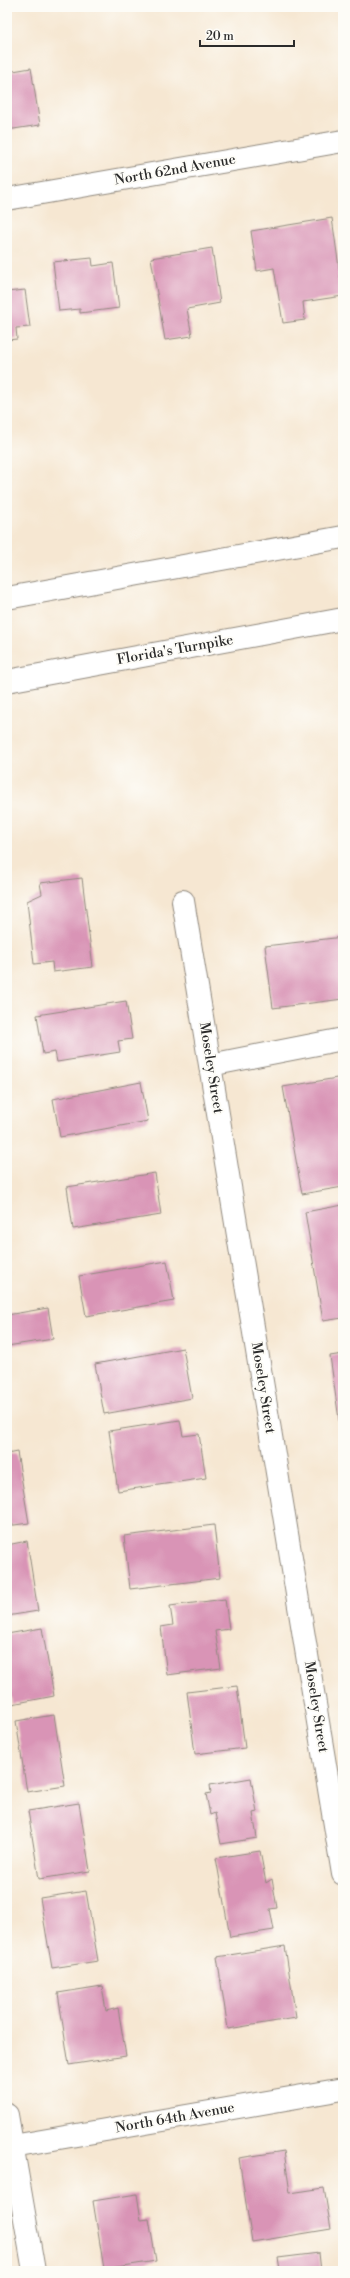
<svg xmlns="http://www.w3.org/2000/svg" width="350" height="2278" viewBox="0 0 350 2278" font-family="'Libre Bodoni',serif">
  <rect width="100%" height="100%" fill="#fdfcf7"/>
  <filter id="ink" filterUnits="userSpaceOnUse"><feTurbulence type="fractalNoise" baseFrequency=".025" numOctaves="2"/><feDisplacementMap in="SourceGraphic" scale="8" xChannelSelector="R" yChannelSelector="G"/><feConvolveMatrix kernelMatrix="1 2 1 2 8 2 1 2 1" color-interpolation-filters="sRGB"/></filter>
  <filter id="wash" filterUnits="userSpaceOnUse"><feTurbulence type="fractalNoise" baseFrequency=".012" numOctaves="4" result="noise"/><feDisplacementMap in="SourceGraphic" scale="16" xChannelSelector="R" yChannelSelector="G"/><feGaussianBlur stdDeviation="0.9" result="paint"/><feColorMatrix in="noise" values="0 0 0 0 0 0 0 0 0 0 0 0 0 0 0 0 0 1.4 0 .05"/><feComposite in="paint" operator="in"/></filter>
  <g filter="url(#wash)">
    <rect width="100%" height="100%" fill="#f6e7d2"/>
    <g id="blocks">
      <path fill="#d994b6" d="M31 68 40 125 7 130V72Z
        M332 218 343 296 303 302 305 320 283 323 274 268 257 271 251 231Z
        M212 248 220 303 187 309 192 336 165 340 151 258Z
        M92 258 93 266 113 263 119 308 80 313V309L59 311 53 262Z
        M25 290 30 327 16 328 17 339 7 340V292Z
        M82 878 93 967 53 972 52 962 34 964 27 901 42 894 40 883Z
        M343 937V999L273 1008 265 946Z
        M126 1001 132 1039 118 1041 120 1052 57 1062 55 1052 43 1054 37 1015Z
        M343 1077V1187L302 1194 283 1087Z
        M141 1082 148 1121 60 1137 53 1099Z
        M155 1173 161 1215 73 1229 67 1187Z
        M343 1205V1318L323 1321 305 1212Z
        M167 1261 174 1301 86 1316 79 1276Z
        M48 1308 53 1339 7 1346V1315Z
        M183 1348 192 1398 104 1414 95 1364Z
        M343 1354V1434H341L330 1356Z
        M180 1420 183 1436 199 1434 206 1478 118 1491 109 1431Z
        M17 1452 29 1523 7 1526V1454Z
        M214 1525 220 1578 130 1589 124 1536Z
        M27 1541 38 1611 7 1616V1545Z
        M225 1599 229 1629 215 1631 221 1668 167 1675 161 1627 173 1625 170 1606Z
        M42 1628 54 1696 12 1704 7 1676V1634Z
        M237 1686 245 1748 195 1754 187 1692Z
        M54 1715 65 1786 27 1792 16 1721Z
        M251 1778 257 1812 253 1813 257 1838 221 1844 215 1813 210 1815 206 1794 211 1793 210 1785Z
        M79 1803 90 1871 39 1879 28 1811Z
        M260 1851 266 1883 272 1879 277 1908 270 1909 274 1930 230 1937 216 1858Z
        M86 1891 98 1961 52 1968 40 1898Z
        M285 1946 296 2018 228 2029 217 1957Z
        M102 1986 106 2011 118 2008 126 2056 69 2065 58 1993Z
        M284 2151 290 2193 324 2188 331 2229 252 2242 239 2158Z
        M137 2194 141 2220 149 2219 156 2261 104 2269 93 2201Z
        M319 2253 321 2271H280L278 2258Z"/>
    </g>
  </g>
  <g filter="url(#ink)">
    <use href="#blocks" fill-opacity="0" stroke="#90897e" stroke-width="1"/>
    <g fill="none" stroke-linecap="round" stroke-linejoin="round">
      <defs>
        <path id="minor" d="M7 199 343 141
          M183 901 343 1874
          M210 1065 343 1039
          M7 2115 34 2271
          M7 2147 343 2089"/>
        <path id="highway" d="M7 598 343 537
          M7 681 343 619"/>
      </defs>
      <use href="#minor" stroke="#90897e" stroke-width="24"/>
      <use href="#highway" stroke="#90897e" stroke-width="24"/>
      <use href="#minor" stroke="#fff" stroke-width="22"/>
      <use href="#highway" stroke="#fff" stroke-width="22"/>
    </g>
  </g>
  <g text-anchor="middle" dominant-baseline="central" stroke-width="4" stroke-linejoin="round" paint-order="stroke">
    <g font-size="14" fill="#2b2b2b" stroke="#fdfcf7">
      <text transform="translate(175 170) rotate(-10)">North 62nd Avenue</text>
      <text transform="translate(175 650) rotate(-10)">Florida's Turnpike</text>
      <text transform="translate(211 1068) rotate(81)">Moseley Street</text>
      <text transform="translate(263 1388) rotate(81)">Moseley Street</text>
      <text transform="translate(316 1707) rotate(81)">Moseley Street</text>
      <text transform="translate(175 2118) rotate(-10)">North 64th Avenue</text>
    </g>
  </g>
  <rect width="350" height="2278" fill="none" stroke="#fdfcf7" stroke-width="24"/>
  <path d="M200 40v6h94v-6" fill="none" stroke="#2b2b2b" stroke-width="2"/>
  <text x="206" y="40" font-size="12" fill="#2b2b2b" stroke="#fdfcf7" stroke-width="3" paint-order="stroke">20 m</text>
</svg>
